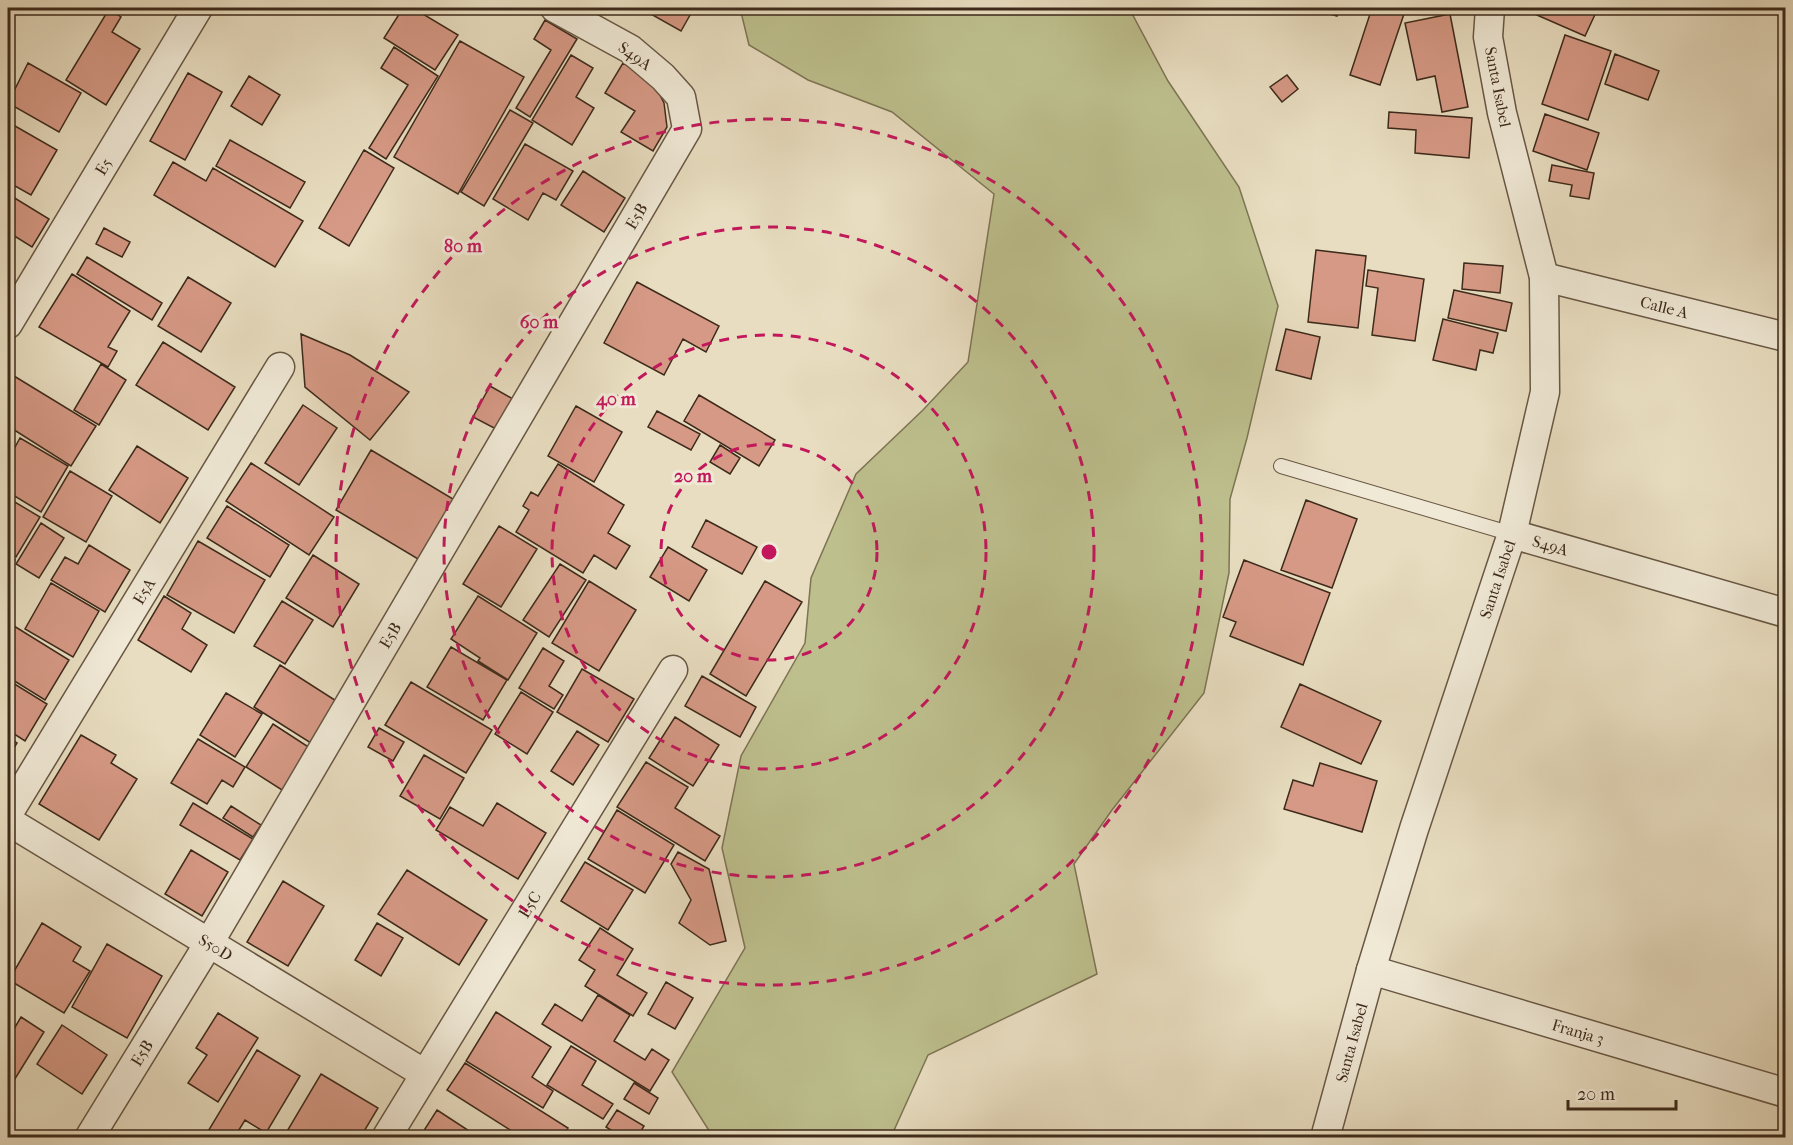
<svg xmlns="http://www.w3.org/2000/svg" width="1793" height="1145" viewBox="0 0 1793 1145" font-family="'IM FELL French Canon',serif">
  <rect width="100%" height="100%" fill="#e8ddc0"/>
  <filter id="stains"><feTurbulence type="fractalNoise" baseFrequency=".00333" numOctaves="4"/><feColorMatrix values="0 0 0 0 .2 0 0 0 0 .09 0 0 0 0 .02 0 0 0 .5 -.17"/></filter>
  <radialGradient id="worn" r=".72"><stop offset=".6" stop-color="#630" stop-opacity="0"/><stop offset="1" stop-color="#630" stop-opacity=".3"/></radialGradient>
  <path fill="#bdbf8d" stroke="#7d7454" stroke-width="1.5" d="M740 8H1129L1168 81 1239 187 1278 306 1247 438 1230 499 1229 573 1204 693 1112 810 1074 864 1097 974 928 1055 891 1137H713L672 1072 745 948 722 848 741 756 805 643 811 578 856 474 923 410 968 362 994 194 892 112 808 80 749 45Z"/>
  <path fill="#d69985" stroke="#3d2a1b" stroke-width="1.5" d="M403 8H413L458 35 435 70 384 38Z
    M652 8H694L681 31 649 13Z
    M1309 8H1339L1337 16Z
    M1361 8H1406L1380 85 1350 75 1371 11Z
    M1521 8H1598L1585 36Z
    M109 9 121 17 112 32 140 49 106 105 66 80Z
    M1450 14 1468 107 1442 112 1435 76 1417 80 1405 23Z
    M545 20 577 39 530 117 516 108 551 50 534 39Z
    M1565 35 1611 51 1588 120 1542 104Z
    M460 41 524 77 458 194 394 157Z
    M394 47 438 76 386 159 369 148 408 85 381 68Z
    M1615 54 1659 71 1648 100 1605 84Z
    M571 55 593 68 576 97 594 108 572 145 532 120Z
    M28 63 81 93 59 132 8 103Z
    M623 63 653 81 664 103 667 127 653 151 621 132 635 111 605 93Z
    M188 73 222 92 185 160 150 141Z
    M1287 75 1298 89 1282 102 1270 87Z
    M249 76 280 95 262 125 231 106Z
    M510 110 533 123 484 206 461 192Z
    M1389 112 1472 118 1469 158 1415 153 1416 130 1388 128Z
    M1545 114 1599 133 1587 170 1533 151Z
    M8 122 57 150 31 195 8 182Z
    M230 140 305 182 290 208 216 166Z
    M525 144 573 171 556 200 543 193 528 220 493 199Z
    M364 150 394 168 349 246 319 228Z
    M173 162 206 181 213 168 303 221 275 267 154 195Z
    M1552 165 1594 173 1589 199 1570 196 1572 185 1549 181Z
    M583 171 625 198 604 232 561 205Z
    M8 194 49 219 32 247 8 232Z
    M104 228 130 242 122 257 96 244Z
    M1316 250 1366 256 1358 328 1308 322Z
    M87 257 162 303 152 320 77 274Z
    M1464 263 1503 266 1500 293 1462 289Z
    M1368 270 1424 279 1415 341 1372 335 1378 288 1366 286Z
    M72 274 130 311 108 347 117 351 108 367 39 327Z
    M188 277 231 303 201 352 158 326Z
    M637 282 719 326 706 352 683 339 664 375 604 343Z
    M1454 290 1512 303 1506 331 1448 318Z
    M1443 319 1498 333 1493 353 1480 350 1476 370 1433 360Z
    M1286 329 1320 337 1311 379 1276 370Z
    M301 334 350 355 409 392 370 440 305 387Z
    M163 342 235 387 208 430 136 385Z
    M101 364 126 380 99 425 74 410Z
    M14 376 96 426 71 466 8 426V387Z
    M490 386 513 399 496 429 473 417Z
    M699 395 775 440 759 466 684 421Z
    M303 405 337 428 299 485 265 463Z
    M576 406 622 432 594 482 548 456Z
    M657 411 700 434 691 450 648 427Z
    M20 438 68 466 41 512 8 492V460Z
    M720 445 740 458 730 474 710 462Z
    M137 446 188 478 160 523 109 490Z
    M371 450 458 502 423 562 336 510Z
    M251 463 334 517 309 555 226 501Z
    M558 464 624 505 608 533 630 546 616 569 594 555 583 573 516 532 529 510 523 506 531 492 538 496Z
    M70 471 112 496 86 542 43 517Z
    M8 498 40 517 16 557 8 552V527L10 522 8 521Z
    M1306 500 1357 519 1332 588 1281 570Z
    M227 506 289 545 270 577 207 538Z
    M706 520 757 547 742 574 692 547Z
    M41 523 64 538 39 578 16 564Z
    M499 526 537 549 501 607 463 584Z
    M198 541 265 580 234 633 167 595Z
    M89 545 130 570 105 612 51 580 65 557 78 564Z
    M668 547 707 570 689 601 650 577Z
    M313 555 359 584 333 627 286 598Z
    M8 556 15 560 8 572Z
    M1244 560 1330 593 1303 665 1230 636 1236 622 1223 617Z
    M560 564 586 580 549 637 523 620Z
    M589 581 636 610 599 671 552 643Z
    M765 581 802 602 746 696 710 674Z
    M51 583 99 611 73 657 25 629Z
    M164 596 191 613 182 629 207 645 191 672 138 640Z
    M478 596 537 633 508 680 478 661 480 658 451 639Z
    M282 601 313 620 285 664 254 646Z
    M14 626 69 660 45 700 8 677V636Z
    M451 647 507 680 483 720 427 687Z
    M543 648 564 661 549 686 563 695 554 709 519 688Z
    M280 665 341 704 314 745 254 707Z
    M582 669 634 699 608 742 557 712Z
    M702 676 756 707 740 737 685 706Z
    M8 680 47 704 25 741 8 730Z
    M411 682 492 730 466 773 385 725Z
    M1300 684 1381 721 1361 764 1281 727Z
    M521 692 553 712 527 754 495 734Z
    M226 693 262 714 235 757 200 735Z
    M675 717 719 745 693 786 649 758Z
    M273 724 310 748 282 790 246 767Z
    M379 728 404 742 393 761 368 747Z
    M577 731 599 745 573 785 551 771Z
    M81 735 116 755 111 763 137 779 99 840 39 804Z
    M8 737 17 743 8 758Z
    M198 739 245 767 233 787 222 780 207 804 171 783Z
    M424 755 464 778 440 819 400 796Z
    M646 762 688 787 675 808 720 836 705 861 617 807Z
    M1320 763 1377 781 1362 832 1284 809 1293 780 1313 786Z
    M193 803 253 839 240 860 180 825Z
    M497 803 546 833 518 879 436 830 450 807 483 826Z
    M231 806 261 825 253 837 223 818Z
    M617 810 674 845 645 893 588 859Z
    M191 850 228 872 202 916 165 894Z
    M678 852 709 869 726 941 710 945 679 923 691 900 671 864Z
    M585 862 633 890 608 930 561 901Z
    M407 870 487 920 459 965 378 914Z
    M283 881 324 906 288 966 247 942Z
    M42 923 81 947 73 961 90 971 64 1013 9 980Z
    M377 923 403 938 381 976 355 960Z
    M600 928 633 949 617 975 647 993 633 1016 585 986 595 970 579 960Z
    M107 944 162 976 127 1038 72 1007Z
    M666 982 693 998 675 1029 648 1014Z
    M598 995 630 1015 614 1041 645 1060 652 1049 669 1060 650 1091 542 1024 555 1004 582 1021Z
    M496 1012 551 1047 532 1077 553 1091 543 1108 466 1061Z
    M218 1013 258 1038 218 1102 188 1083 207 1055 196 1048Z
    M21 1017 44 1032 8 1090V1039Z
    M62 1025 107 1055 82 1094 37 1064Z
    M571 1046 596 1061 582 1085 613 1104 603 1119 547 1085Z
    M257 1050 300 1076 266 1133 245 1120 234 1138H204Z
    M465 1063 568 1128 562 1138H523L447 1090Z
    M321 1074 378 1108 360 1138H283Z
    M634 1083 658 1098 649 1114 624 1099Z
    M437 1110 480 1138H432L423 1132Z
    M617 1110 644 1126 637 1138H623L606 1127Z"/>
  <g fill="none" stroke-linecap="round" stroke-linejoin="round">
    <defs>
      <path id="service" d="M1281 466 1512 534"/>
      <g id="minor">
        <path id="s1" d="M1544 277 1786 337"/>
        <path id="s2" d="M8 324 198 8"/>
        <path id="s3" d="M1512 534 1786 613"/>
        <path id="s4" d="M8 814 280 367"/>
        <path id="s5" d="M8 821 425 1074"/>
        <path id="s6" d="M1371 970 1786 1093"/>
        <path id="s7" d="M89 1138 209 943 687 129 681 97 663 77 630 49 555 8"/>
        <path id="s8" d="M386 1138 673 670"/>
        <path id="s9" d="M1325 1138 1371 970 1414 829 1512 534 1545 392 1544 277 1502 113 1488 37 1490 8"/>
      </g>
    </defs>
    <use href="#service" stroke="#685744" stroke-width="16"/>
    <use href="#minor" stroke="#685744" stroke-width="31"/>
    <use href="#service" stroke="#f0e9d6" stroke-width="14"/>
    <use href="#minor" stroke="#f0e9d6" stroke-width="28"/>
  </g>
  <g fill="none" stroke="#c2185b" stroke-width="3" stroke-dasharray="10 8">
    <circle cx="769" cy="552" r="108"/>
    <circle cx="769" cy="552" r="217"/>
    <circle cx="769" cy="552" r="325"/>
    <circle cx="769" cy="552" r="433"/>
  </g>
  <g text-anchor="middle" dominant-baseline="central" stroke-width="6" stroke-linejoin="round" paint-order="stroke">
    <g font-size="16" fill="#3d2a1b" stroke="#f0e9d6">
      <text transform="translate(635 56) rotate(36)">S49A</text>
      <text transform="translate(1498 87) rotate(79)">Santa Isabel</text>
      <text stroke="none"><textPath href="#s2" startOffset="184">E5</textPath></text>
      <text stroke="none"><textPath href="#s7" startOffset="1072">E5B</textPath></text>
      <text stroke="none"><textPath href="#s1" startOffset="124">Calle A</textPath></text>
      <text stroke="none"><textPath href="#s3" startOffset="40">S49A</textPath></text>
      <text stroke="none"><textPath href="#s9" startOffset="585">Santa Isabel</textPath></text>
      <text stroke="none"><textPath href="#s4" startOffset="261">E5A</textPath></text>
      <text stroke="none"><textPath href="#s7" startOffset="586">E5B</textPath></text>
      <text stroke="none"><textPath href="#s8" startOffset="274">E5C</textPath></text>
      <text stroke="none"><textPath href="#s5" startOffset="243">S50D</textPath></text>
      <text stroke="none"><textPath href="#s6" startOffset="216">Franja 3</textPath></text>
      <text stroke="none"><textPath href="#s9" startOffset="99">Santa Isabel</textPath></text>
      <text stroke="none"><textPath href="#s7" startOffset="100">E5B</textPath></text>
    </g>
  </g>
  <circle cx="769" cy="552" r="9" fill="#c2185b" stroke="#f0e9d6" stroke-width="3"/>
  <g font-size="18" text-anchor="middle" font-weight="bold" fill="#c2185b" stroke="#f0e9d6" stroke-width="6" stroke-linejoin="round" paint-order="stroke">
    <text x="463" y="252">80 m</text>
    <text x="539" y="328">60 m</text>
    <text x="616" y="405">40 m</text>
    <text x="693" y="482">20 m</text>
  </g>
  <rect width="1793" height="1145" fill="none" stroke="#e8ddc0" stroke-width="30"/>
  <rect x="9" y="9" width="1775" height="1127" fill="none" stroke="#3d2a1b" stroke-width="3"/>
  <rect x="15" y="15" width="1763" height="1115" fill="none" stroke="#3d2a1b" stroke-width="1.5"/>
  <path d="M1568 1100v9h108v-9" fill="none" stroke="#3d2a1b" stroke-width="3"/>
  <text x="1577" y="1100" font-size="18" fill="#3d2a1b" stroke="#f0e9d6" stroke-width="4.5" paint-order="stroke">20 m</text>
  <rect width="100%" height="100%" filter="url(#stains)"/>
  <rect width="100%" height="100%" fill="url(#worn)"/>
</svg>
